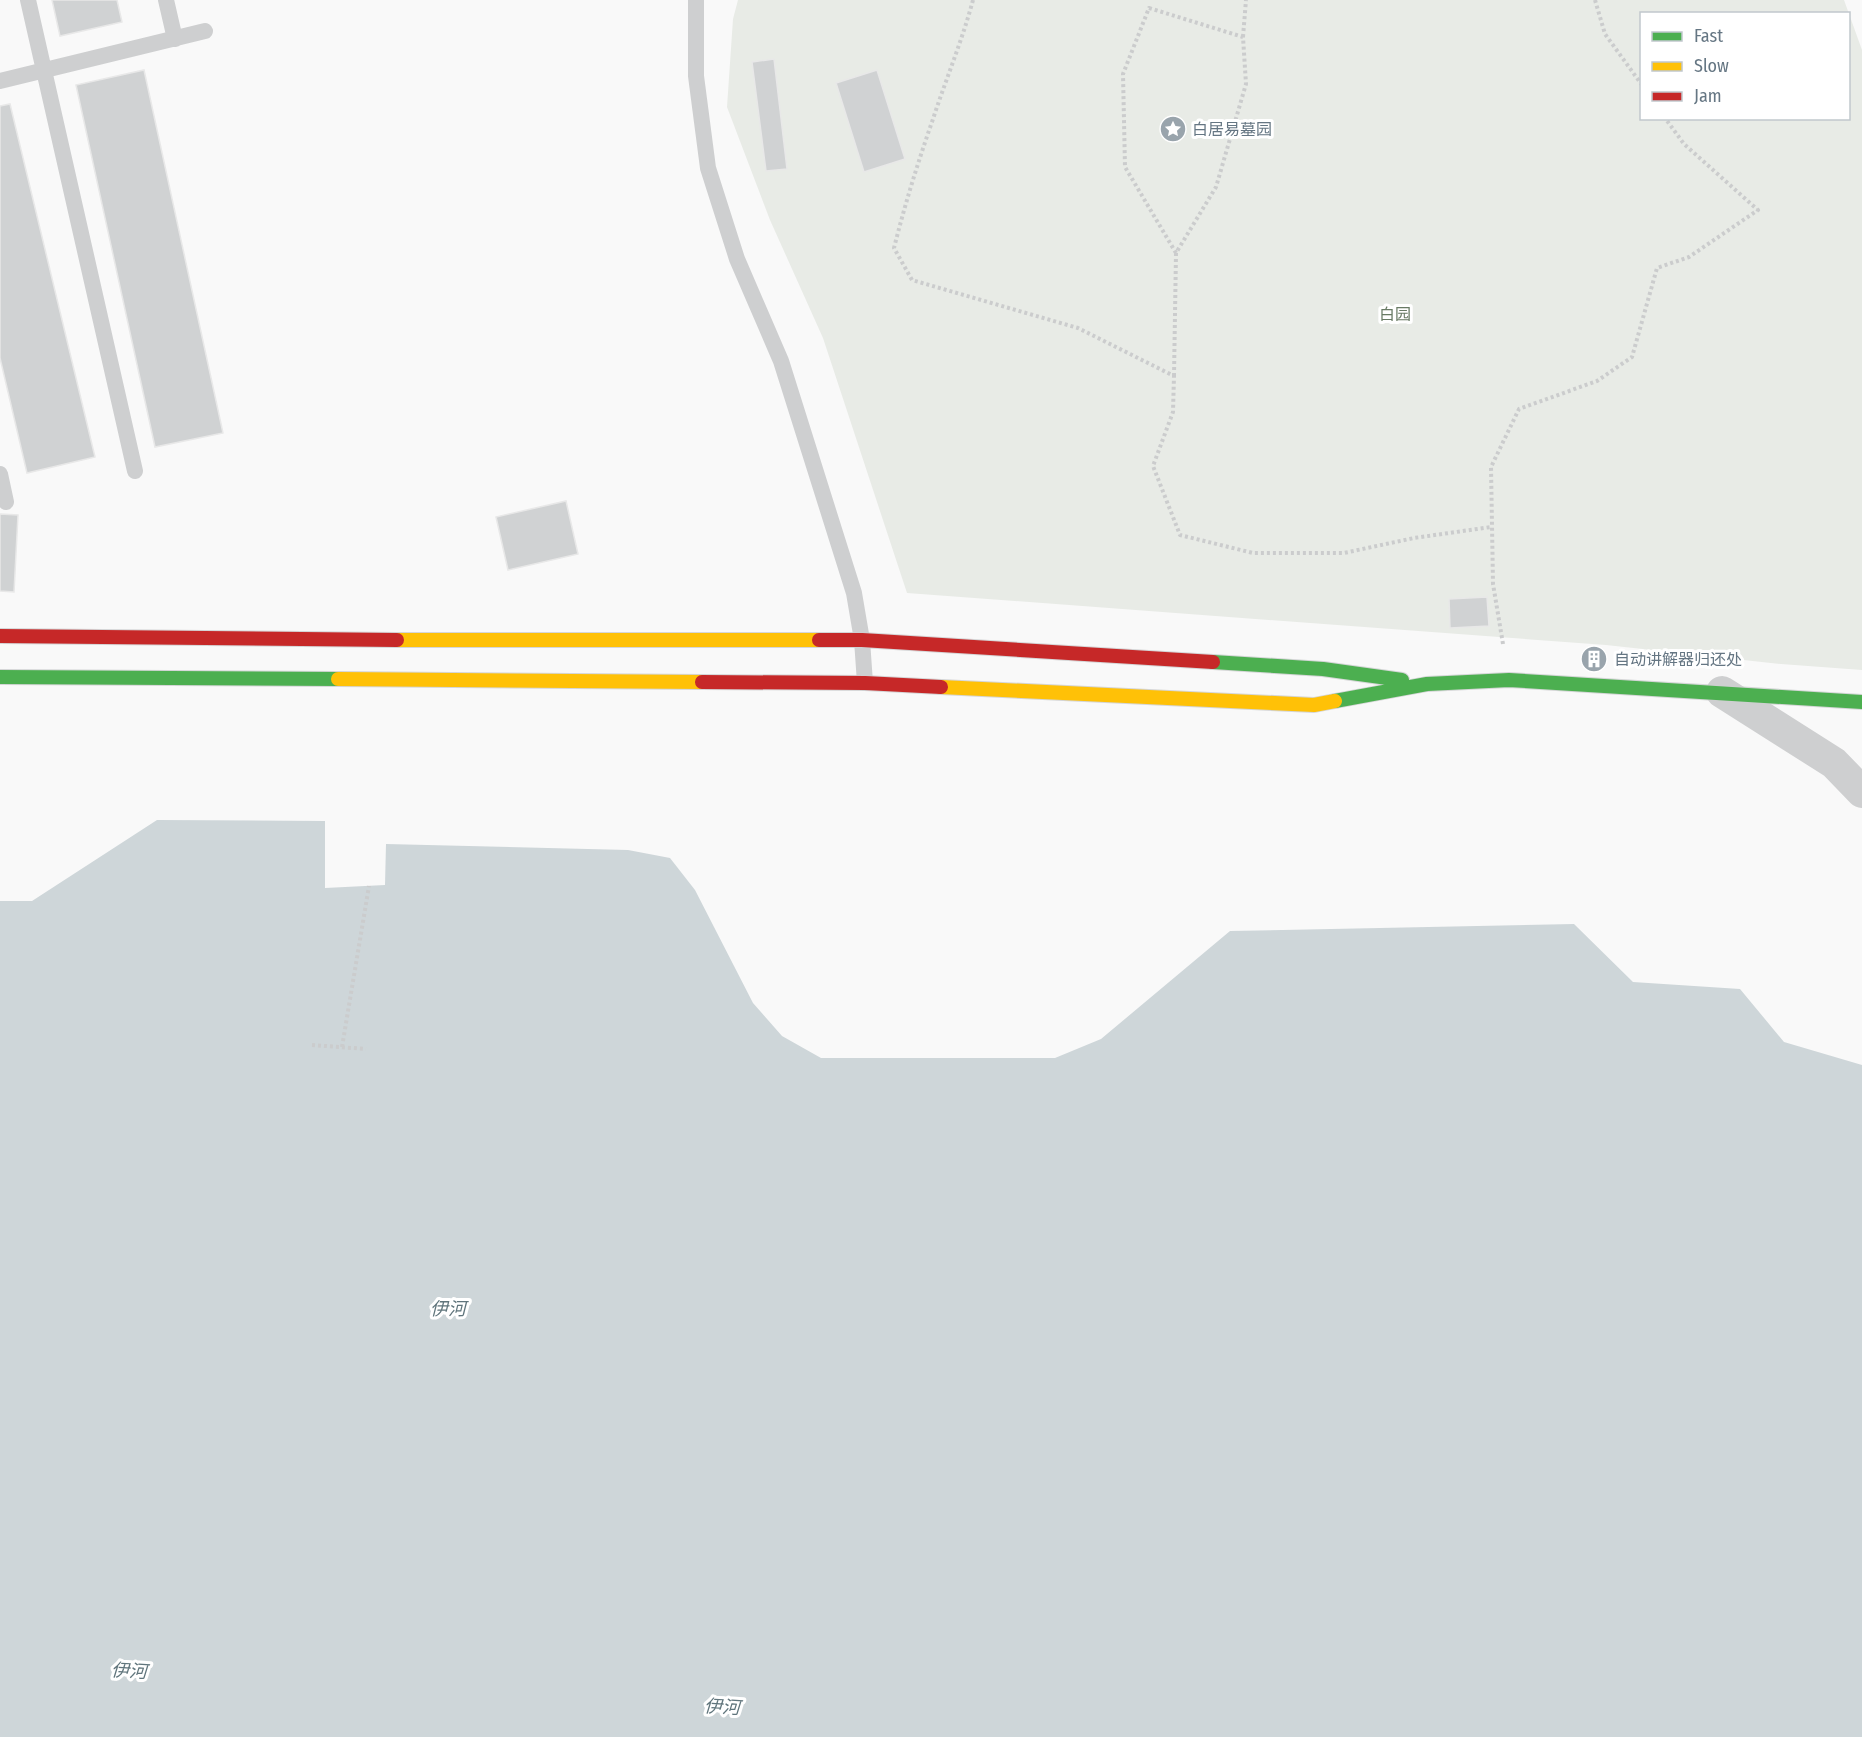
<svg xmlns="http://www.w3.org/2000/svg" width="1862" height="1737" viewBox="0 0 1862 1737" font-family="'Fira Sans Condensed','Noto Sans SC',sans-serif">
  <rect width="100%" height="100%" fill="#f9f9f9"/>
  <path fill="#e8ebe6" fill-rule="evenodd" d="M738 0H1844L1862 50V670L1781 664 1606 645 907 593 823 338 770 220 727 107 733 19ZM1642 14H1848V118H1642Z"/>
  <path fill="#ced6d9" d="M157 820 325 821V888L385 885 386 844 628 850 670 858 695 890 753 1003 782 1036 821 1058H1055L1101 1039 1230 931 1574 924 1633 982 1740 989 1784 1042 1862 1065V1737H0V901H32Z"/>
  <path fill="#d0d2d3" stroke="#e8e8e8" stroke-width="1.5" d="M52 0H117L122 22 60 36Z
    M774 59 787 169 766 171 752 62Z
    M144 70 223 433 155 447 76 85Z
    M877 70 905 159 864 172 836 83Z
    M10 104 95 457 27 473 0 358V106Z
    M566 501 578 554 508 570 496 517Z
    M0 514 18 515 14 592 0 591Z
    M1487 597 1489 626 1450 628 1449 599Z
    M1600 653 1602 662 1588 665 1587 655Z"/>
  <g fill="none" stroke-linecap="round" stroke-linejoin="round">
    <defs>
      <path id="fast" d="M1213 662 1323 669 1402 680
        M0 677 338 679
        M1335 701 1427 684 1509 680 1862 702"/>
      <path id="slow" d="M397 640H819
        M338 679 702 682
        M941 687 1314 705 1335 701"/>
      <path id="jam" d="M0 636 397 640
        M819 640H862L1213 662
        M702 682 865 683 941 687"/>
    </defs>
    <use href="#fast" stroke="#d5d6d7" stroke-width="16"/>
    <use href="#slow" stroke="#d5d6d7" stroke-width="16"/>
    <use href="#jam" stroke="#d5d6d7" stroke-width="16"/>
    <path stroke="#cbcccd" stroke-width="4" stroke-dasharray="3 3" stroke-linecap="butt" d="M973 0C962 41 946 79 933 119 918 162 905 204 894 248L912 280 1078 328 1174 376 1173 412 1153 466 1180 535 1253 553H1344L1414 538 1491 527
      M1595 0 1605 34 1642 85
      M1243 37 1246 0
      M1174 376 1176 253 1216 187 1246 84 1243 37 1149 8 1123 74 1125 167 1176 253
      M1503 644 1493 584 1491 467 1519 409 1597 381 1632 357 1657 268 1689 257 1758 210 1684 144 1665 118
      M312 1045 366 1049
      M342 1047 369 886"/>
    <path stroke="#cecfd0" stroke-width="16" d="M28 0 135 471
      M166 0 175 39
      M696 0V76L708 168 737 259 781 361 854 593 862 640 865 683
      M0 81 205 31
      M0 474 6 502"/>
    <path stroke="#cecfd0" stroke-width="32" d="M1722 692 1834 763 1862 792"/>
    <use href="#fast" stroke="#4caf50" stroke-width="14"/>
    <use href="#slow" stroke="#ffc107" stroke-width="14"/>
    <use href="#jam" stroke="#c62828" stroke-width="14"/>
  </g>
  <defs>
    <symbol id="sight-disc" viewBox="-11 -11 22 22"><circle r="9.5" fill="#99a4ac" stroke="#fff"/><path d="M0-6L1.8-2.2L6-1.7L2.9 1.2L3.7 5.4L0 3.3L-3.7 5.4L-2.9 1.2L-6-1.7L-1.8-2.2Z" fill="#fff"/></symbol>
    <symbol id="building-disc" viewBox="-11 -11 22 22"><circle r="9.5" fill="#99a4ac" stroke="#fff"/><path d="M-4-6H4V6H1V3H-1V6H-4ZM-2.5-4.3h1.7v1.8h-1.7ZM.8-4.3h1.7v1.8H.8ZM-2.5-1h1.7V.8h-1.7ZM.8-1h1.7V.8H.8Z" fill="#fff"/></symbol>
  </defs>
  <g fill-rule="evenodd">
    <use href="#sight-disc" x="1158" y="114" width="30" height="30"/>
    <use href="#building-disc" x="1579" y="644" width="30" height="30"/>
  </g>
  <g text-anchor="middle" dominant-baseline="central" stroke-width="6" stroke-linejoin="round" paint-order="stroke">
    <g font-size="16" fill="#657683" stroke="#fff" text-anchor="start">
      <text x="1192" y="129">白居易墓园</text>
      <text x="1614" y="659">自动讲解器归还处</text>
    </g>
    <g font-size="16" fill="#687a64" stroke="#fff">
      <text x="1395" y="314">白园</text>
    </g>
    <g font-size="18" font-style="italic" fill="#60757c" stroke="#fff">
      <text x="448" y="1309">伊河</text>
      <text transform="translate(129 1671) rotate(3)">伊河</text>
      <text transform="translate(722 1707) rotate(3)">伊河</text>
    </g>
  </g>
  <rect x="1640" y="12" width="210" height="108" fill="#ffffff" stroke="#c1c8cd" stroke-width="1.5"/>
  <rect x="1652" y="32" width="30" height="9" fill="#4caf50" stroke="#c1c8cd" stroke-width="1.5"/>
  <text x="1694" y="42" font-size="18" fill="#657683">Fast</text>
  <rect x="1652" y="62" width="30" height="9" fill="#ffc107" stroke="#c1c8cd" stroke-width="1.5"/>
  <text x="1694" y="72" font-size="18" fill="#657683">Slow</text>
  <rect x="1652" y="92" width="30" height="9" fill="#c62828" stroke="#c1c8cd" stroke-width="1.5"/>
  <text x="1694" y="102" font-size="18" fill="#657683">Jam</text>
</svg>
